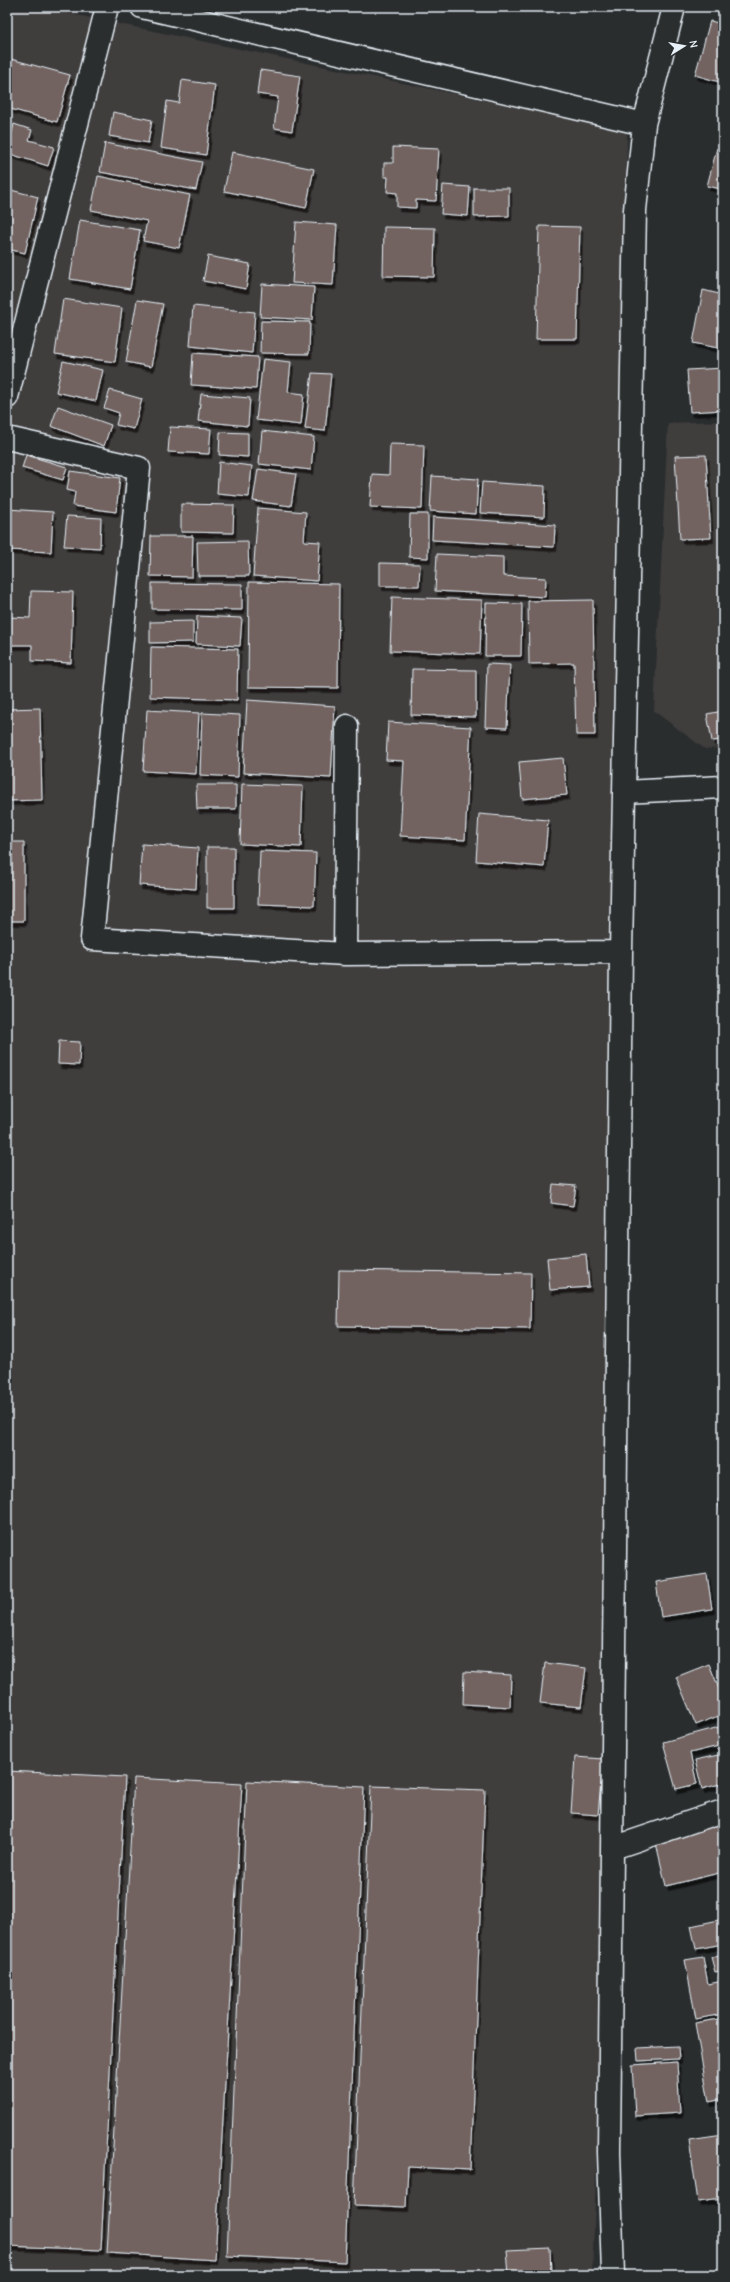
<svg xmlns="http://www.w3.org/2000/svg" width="730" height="2282" viewBox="0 0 730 2282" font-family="'Comic Neue',sans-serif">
  <defs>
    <filter id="shadow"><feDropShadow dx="2.5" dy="4.5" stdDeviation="0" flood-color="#0009"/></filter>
  </defs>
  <rect width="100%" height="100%" fill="#2a2d2e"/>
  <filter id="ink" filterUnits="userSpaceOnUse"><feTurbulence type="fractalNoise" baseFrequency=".025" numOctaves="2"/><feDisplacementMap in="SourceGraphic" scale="8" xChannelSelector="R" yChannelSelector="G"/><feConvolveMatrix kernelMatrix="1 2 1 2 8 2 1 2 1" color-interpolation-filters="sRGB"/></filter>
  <g filter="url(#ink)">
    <path fill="#403e3d" d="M7 7H38L627 130 611 1473 614 1729 592 2275H7Z
      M723 421V748L705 749 654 711 668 423Z"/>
    <path fill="#726460" stroke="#e8f1f8" filter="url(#shadow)" d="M710 21 723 24V83L695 75Z
      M7 58 70 75 57 122 7 108Z
      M260 70 300 76 292 131 274 128 278 97 257 94Z
      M182 80 215 85 206 155 161 148 167 101 179 103Z
      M113 112 152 120 148 143 109 136Z
      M14 124 32 130 29 140 54 147 48 166 7 153Z
      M105 143 202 162 196 190 100 172Z
      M393 147 439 149 436 201 416 200V208L397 207V193L387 192 388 177H384V163H393Z
      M717 148 723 150V181L721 189 707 186Z
      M232 152 314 169 306 208 224 191Z
      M98 176 190 195 179 248 143 241 147 221 91 210Z
      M443 185 470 187 468 216 441 214Z
      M474 188H509V216L474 217Z
      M7 189 38 197 25 253 7 249Z
      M80 220 140 230 130 289 70 279Z
      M296 222 337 225 333 285 292 283Z
      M539 226 580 227 577 339H536Z
      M384 227 435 228 434 277 383 276Z
      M208 256 250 264 246 289 203 281Z
      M262 284 314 287 312 320 260 317Z
      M703 290 723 295V349L693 343Z
      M63 299 122 308 115 362 55 354Z
      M137 300 163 304 151 367 126 362Z
      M193 306 255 312 252 353 190 346Z
      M261 321 310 322 309 354 260 353Z
      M193 353 258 357 256 389 191 385Z
      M263 359 291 362 288 392 304 394 301 425 256 420Z
      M63 361 103 370 96 401 56 392Z
      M723 368V410L690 412 687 370Z
      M312 373 331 374 325 431 305 429Z
      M110 390 142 399 134 429 116 425 119 413 104 408Z
      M201 394 250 398 248 426 198 421Z
      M58 406 111 425 104 446 51 426Z
      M170 427 211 429 209 454 168 452Z
      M262 431 314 437 311 470 259 464Z
      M220 432 248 433V457L219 455Z
      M390 444 424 445 422 509 370 507 372 474 389 475Z
      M26 455 67 467 63 480 22 468Z
      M706 455 711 538 680 539 675 456Z
      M219 462 252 466 249 497 217 494Z
      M258 469 296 474 291 506 253 501Z
      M70 471 120 478 116 512 73 506 75 492 67 490Z
      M432 476 478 479 476 514 430 511Z
      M482 482 545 486 544 517 480 513Z
      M181 504 234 505 233 533 181 532Z
      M258 508 306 512 304 541 320 542 317 581 253 576Z
      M7 509 53 512 51 552 7 550Z
      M410 514H428V558L409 557Z
      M67 516 101 518 100 548 64 546Z
      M433 517 555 525 554 547 432 540Z
      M151 536H193L192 577 150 576Z
      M248 541 249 576H198L197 542Z
      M437 554 503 557V576L546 578 545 597 435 591Z
      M380 563 420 564 419 586H380Z
      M249 582 339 584 338 688 248 687Z
      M152 583 242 584V610L152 609Z
      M31 591 73 592 71 663 32 661V645H8L9 617 30 618Z
      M392 597 482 600 480 654 390 651Z
      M593 600 595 735H576L574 663 529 664 528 601Z
      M486 603 522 604 521 656H485Z
      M197 616 242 618 240 646 196 644Z
      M193 621V642L150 643V622Z
      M151 647 238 649 237 700 150 697Z
      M487 664 510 665 507 728 485 727Z
      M412 669 476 670V717L411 715Z
      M247 700 335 706 331 778 243 773Z
      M40 708 42 800 7 801V709Z
      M147 710 199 713 196 774 143 771Z
      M723 711V740L712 741 707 714Z
      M202 713 240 715 238 777 200 775Z
      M388 722 471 727 465 840 400 836 404 761 386 760Z
      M563 758 567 795 522 799 519 762Z
      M242 784 303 786 301 847 240 844Z
      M196 785H236V809H197Z
      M479 814 548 820 544 867 476 861Z
      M7 842H24V921H7Z
      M142 844 198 848 196 889 139 885Z
      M207 847H234V908H207Z
      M260 851 316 853 314 906 258 904Z
      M59 1041 80 1042 79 1065 58 1064Z
      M553 1184 576 1186 573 1206 551 1203Z
      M586 1254 589 1287 550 1290 547 1258Z
      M339 1270 531 1273 530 1329 338 1326Z
      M723 1498V1530L718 1499Z
      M721 1568H723V1601Z
      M707 1574 712 1609 661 1617 656 1582Z
      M723 1657V1677L718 1659Z
      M545 1663 586 1668 581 1707 540 1703Z
      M709 1664 723 1698V1714L696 1725 676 1677Z
      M464 1672 511 1675 510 1707 463 1704Z
      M723 1726V1745L690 1753 697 1784 676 1789 663 1742Z
      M723 1754V1783L702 1789 695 1760Z
      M575 1757 603 1759 598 1815 571 1813Z
      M7 1771 125 1777 101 2250 7 2246Z
      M134 1778 242 1784 215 2260 107 2253Z
      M247 1781 364 1787 345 2262 227 2256Z
      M371 1786 485 1790 470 2170 408 2167 406 2207 354 2205Z
      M723 1824V1872L666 1886 655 1839Z
      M723 1919V1944L696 1949 691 1926Z
      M723 1954V1970L715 1972 711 1957Z
      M703 1957 708 1984 723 1981V2014L696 2019 685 1960Z
      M719 2019 723 2042V2099L709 2102 695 2023Z
      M678 2046 679 2059 638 2061 637 2048Z
      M677 2062 680 2113 635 2116 632 2065Z
      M723 2135V2199L698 2202 689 2140Z
      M550 2248 551 2275H509L507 2250Z"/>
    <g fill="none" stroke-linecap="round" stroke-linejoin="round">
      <defs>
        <path id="minor" d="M142 7 644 124
          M7 397 107 7
          M7 438 139 468 92 939 345 954
          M347 726 345 954 621 952
          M624 792 723 787
          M613 1848 723 1811
          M613 2275 609 2152 621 952 635 210 644 124 674 7"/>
      </defs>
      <use href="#minor" stroke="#e8f1f8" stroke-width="25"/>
      <use href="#minor" stroke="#2a2d2e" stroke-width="22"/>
    </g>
  </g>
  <rect width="730" height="2282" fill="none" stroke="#2a2d2e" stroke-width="24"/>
  <rect x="12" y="12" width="706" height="2258" fill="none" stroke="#e8f1f8" stroke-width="1.5" filter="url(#ink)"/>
  <g transform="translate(684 46) rotate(79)" stroke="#2a2d2e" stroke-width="3" paint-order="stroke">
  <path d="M0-3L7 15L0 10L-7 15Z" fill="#e8f1f8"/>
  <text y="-6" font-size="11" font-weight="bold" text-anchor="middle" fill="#e8f1f8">N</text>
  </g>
</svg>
